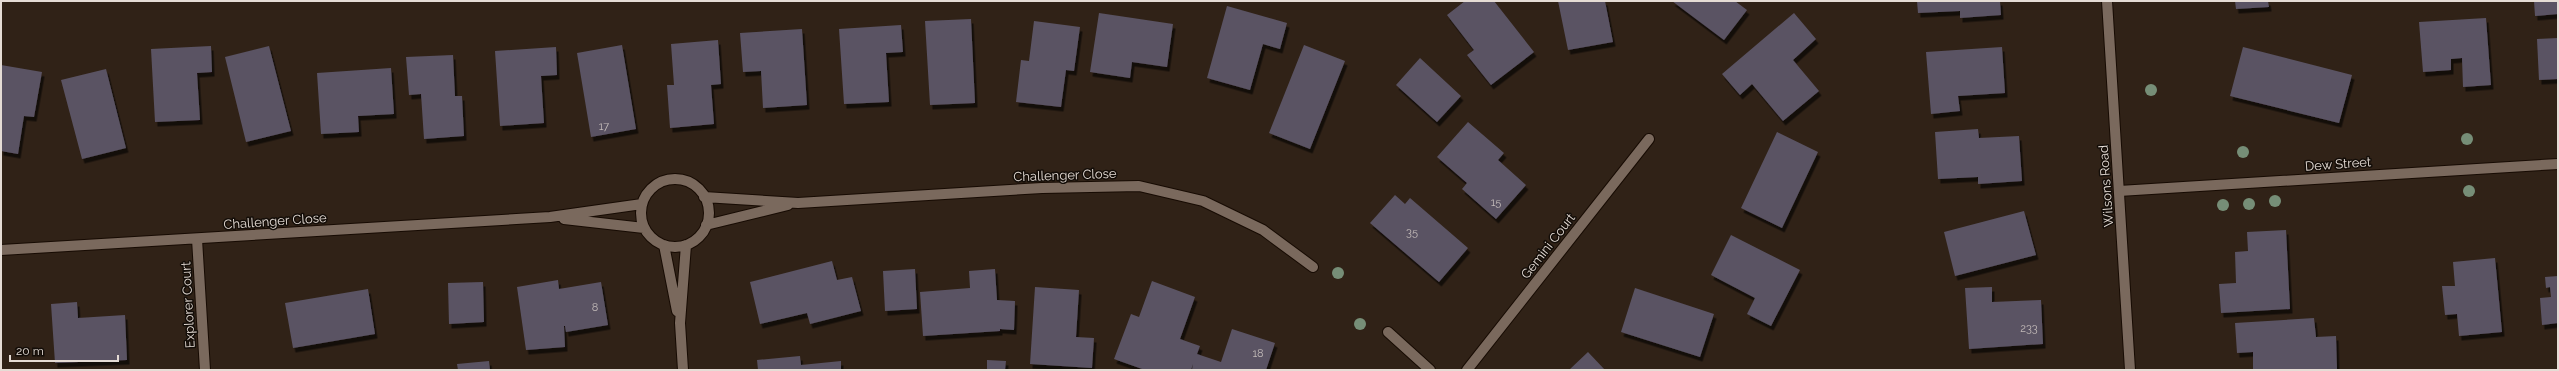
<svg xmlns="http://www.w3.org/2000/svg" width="2559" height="371" viewBox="0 0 2559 371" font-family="Raleway,sans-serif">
  <defs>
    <filter id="shadow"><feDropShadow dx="2.5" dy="4.5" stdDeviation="0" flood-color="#0009"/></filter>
  </defs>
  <rect width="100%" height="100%" fill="#302217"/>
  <path fill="#5a5363" filter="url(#shadow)" d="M1465 1H1494L1534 52 1491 85 1467 55 1474 50 1447 15Z
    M1558 1H1605L1613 42 1568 50Z
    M1672 1H1735L1747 10 1724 40Z
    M1917 1H2000L2001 15 1960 18V11L1918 13Z
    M2235 1H2268L2269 7 2236 9Z
    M2534 1H2558V14L2535 16Z
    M1227 6 1287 23 1280 49 1263 44 1250 90 1207 78Z
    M1099 13 1173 24 1167 67 1132 62 1130 78 1090 72Z
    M1794 13 1816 39 1793 60 1819 91 1783 121 1752 84 1740 95 1722 74Z
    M2486 18 2491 85 2463 87 2462 58 2451 59V70L2423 72 2419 22Z
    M971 19 975 103 930 105 925 21Z
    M1034 21 1080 27 1074 71 1066 70 1061 107 1016 102 1021 60 1029 61Z
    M901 25 903 52 886 53 889 102 844 104 839 29Z
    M802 29 807 105 763 108 761 71 743 72 740 33Z
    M2558 38V79L2539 80 2537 39Z
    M718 40 721 84 711 85 714 124 670 128 667 85H674L671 44Z
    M622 45 636 129 591 137 577 53Z
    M1304 45 1345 61 1310 149 1269 133Z
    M211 46 212 72 197 73 200 120 155 122 151 49Z
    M269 46 291 131 246 142 225 57Z
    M556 47 557 75 541 76 544 123 500 126 495 51Z
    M2002 47 2005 93 1958 96 1960 111 1931 114 1926 52Z
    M2243 47 2352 75 2339 123 2230 96Z
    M453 55 455 96H462L464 136 424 139 421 94 409 95 406 57Z
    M1420 58 1461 96 1437 122 1396 85Z
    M1 65 42 72 34 117 24 116 18 154 1 151Z
    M391 68 394 114 358 116 359 132 321 134 317 73Z
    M106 69 126 148 82 159 61 80Z
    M1468 122 1504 153 1498 160 1526 185 1496 219 1462 189 1467 183 1437 157Z
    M1978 129 1979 138 2019 136 2022 181 1978 184V177L1938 179 1935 132Z
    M1777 132 1818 152 1782 228 1741 208Z
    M1395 195 1405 204 1410 198 1468 248 1439 282 1370 223Z
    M2024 211 2036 255 1955 276 1944 232Z
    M2286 230 2290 309 2221 313 2219 284 2236 283 2235 252 2248 251 2247 232Z
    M1731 235 1800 270 1771 326 1747 314 1755 298 1711 275Z
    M2495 258 2502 332 2459 336 2457 314 2445 315 2442 286H2455L2453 262Z
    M832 261 837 280 852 277 861 311 810 324 807 313 760 324 750 282Z
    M915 269 917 309 885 311 883 271Z
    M995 269 997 300 1015 301 1014 330 1000 329V331L923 336 920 292 970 288 969 271Z
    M2558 276V323L2542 325 2540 298 2551 297 2550 287 2546 288 2545 277Z
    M558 280 559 289 601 282 608 325 566 332 565 326H564L565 347 526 350 517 287Z
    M1152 281 1195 297 1180 339 1200 346 1197 354 1221 362 1232 329 1275 343 1266 370H1192L1193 364 1191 370H1145L1114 359 1131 314 1139 317Z
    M483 282 484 322 449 324 448 283Z
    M1035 287 1079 290 1076 337 1094 338 1092 368 1030 364Z
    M1992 287V302L2041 300 2043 344 1969 349 1965 288Z
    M1635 288 1714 314 1700 357 1621 332Z
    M368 289 375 334 293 348 285 303Z
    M77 302 78 318 125 315 127 360 55 363 51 304Z
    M2314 318 2316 337 2336 336 2337 369 2253 370V352L2237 353 2235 323Z
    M1588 352 1605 370H1569Z
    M800 356 801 365 841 361V370H758L757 360Z
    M987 360 1006 361 1005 370H987Z
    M489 361 490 370H458L457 364Z"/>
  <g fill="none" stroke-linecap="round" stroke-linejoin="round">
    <defs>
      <path id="minor" d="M641 213a34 34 0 1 1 68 0a34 34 0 1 1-68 0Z
        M2119 191 2558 164
        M704 197 798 203 1042 188 1139 186 1203 201 1263 230 1313 267
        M564 219 644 228
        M706 225 788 205
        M197 239 205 370
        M664 245 677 311
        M1 250 550 217 642 204
        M1388 332 1430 370
        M683 370 680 323 686 245
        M1467 370 1649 139"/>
      <path id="tertiary" d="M2107 1 2130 370"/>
    </defs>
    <use href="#minor" stroke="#170b03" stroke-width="12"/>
    <use href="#tertiary" stroke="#170b03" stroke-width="12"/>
    <use href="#minor" stroke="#7a695d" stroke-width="10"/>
    <use href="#tertiary" stroke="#7a695d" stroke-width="10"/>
  </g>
  <g fill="#768e77">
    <circle cx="2151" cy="90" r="6"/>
    <circle cx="2467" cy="139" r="6"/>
    <circle cx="2243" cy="152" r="6"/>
    <circle cx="2469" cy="191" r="6"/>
    <circle cx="2275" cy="201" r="6"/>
    <circle cx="2249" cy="204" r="6"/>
    <circle cx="2223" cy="205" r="6"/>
    <circle cx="1338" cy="273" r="6"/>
    <circle cx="1360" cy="324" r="6"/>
  </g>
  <g text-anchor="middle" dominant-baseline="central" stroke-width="3" stroke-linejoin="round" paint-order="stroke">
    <g font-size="11" fill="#c2bab8">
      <text x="604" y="126">17</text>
      <text x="1496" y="202">15</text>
      <text x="1412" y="232">35</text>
      <text x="595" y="307">8</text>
      <text x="2029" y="328">233</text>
      <text x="1258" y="353">18</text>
    </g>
    <g font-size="13" fill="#e5dcd5" stroke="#130d08">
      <text transform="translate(2338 164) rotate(-4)">Dew Street</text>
      <text transform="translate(1065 175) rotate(-2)">Challenger Close</text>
      <text transform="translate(2106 186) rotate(-94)">Wilsons Road</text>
      <text transform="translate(275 221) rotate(-4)">Challenger Close</text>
      <text transform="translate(1548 246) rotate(-52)">Gemini Court</text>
      <text transform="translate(188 305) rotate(-93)">Explorer Court</text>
    </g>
  </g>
  <rect width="2559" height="371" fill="none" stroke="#e5dcd5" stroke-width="4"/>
  <path d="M10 355v6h108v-6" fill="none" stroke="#e5dcd5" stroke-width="2"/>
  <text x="16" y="355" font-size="12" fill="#e5dcd5" stroke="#130d08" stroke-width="3" paint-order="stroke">20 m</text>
</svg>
